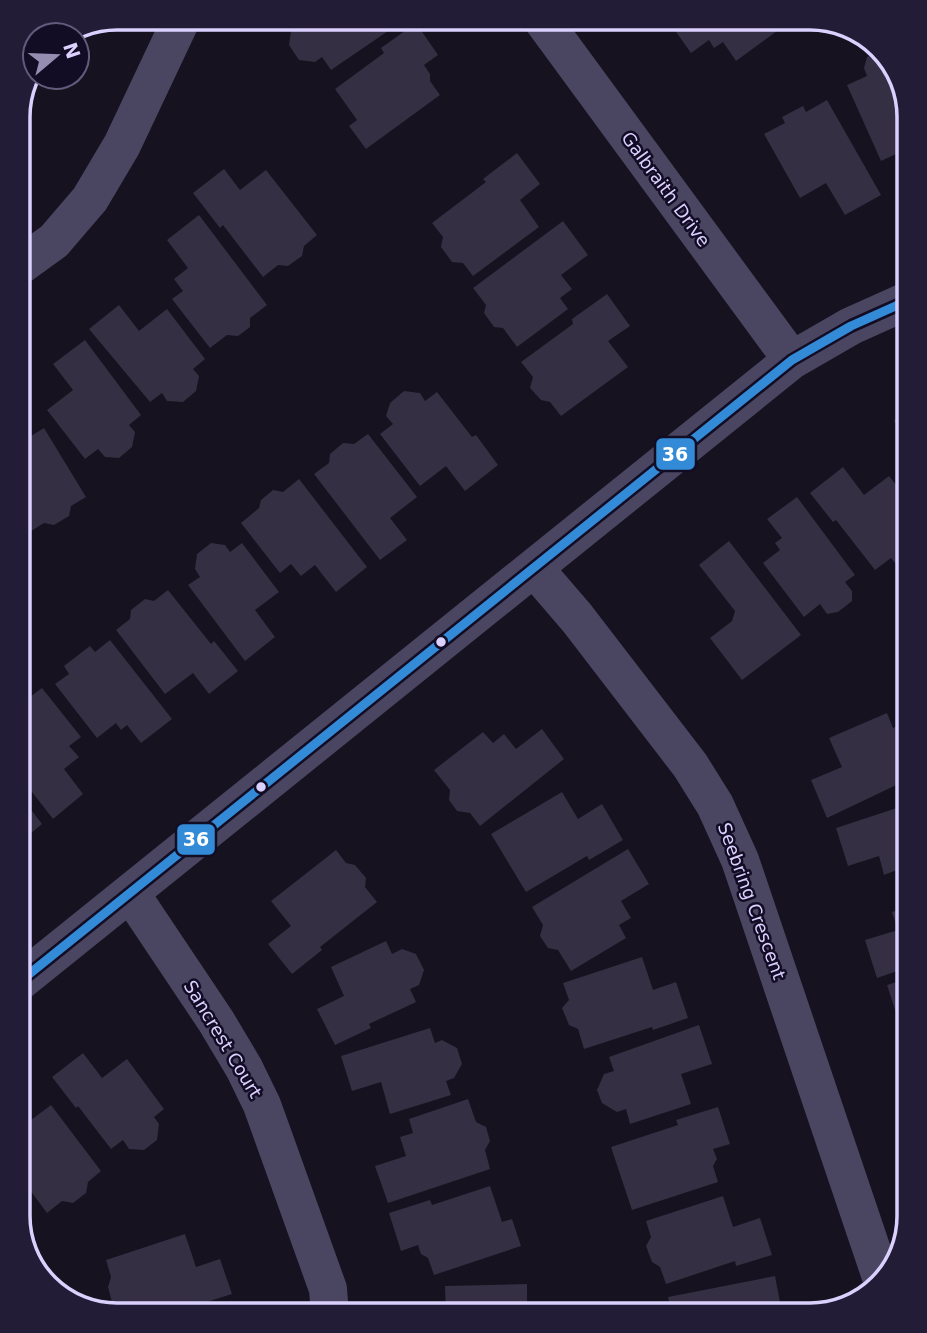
<svg xmlns="http://www.w3.org/2000/svg" width="927" height="1333" viewBox="0 0 927 1333" font-family="'DejaVu Sans',sans-serif">
  <rect width="100%" height="100%" fill="#16121f"/>
  <path fill="#342f42" d="M294 18H407L331 70 322 57 315 62 299 60 289 45 291 31 300 25Z
    M669 18H791L792 20 736 61 723 42 714 48 709 40 691 53 667 19Z
    M416 23 438 55 424 65 430 74V81L440 95 366 149 349 126 357 120 335 89 384 53 381 48Z
    M880 51 896 67 909 116V148L881 161 847 85 867 76 864 68 867 57Z
    M27 91 33 95 18 123V110Z
    M827 100 881 195 845 215 826 183 800 198 764 134 785 123 782 117 803 106 806 112Z
    M517 153 540 184 520 200 539 227 473 276 463 263 452 262 441 247 443 237 432 223 486 182 483 179Z
    M224 169 240 190 266 170 317 235 304 246 302 256 288 266 278 265 263 277 223 225 220 228 193 193Z
    M199 215 267 305 250 318V327L238 336 227 335 210 348 172 299 183 291 174 279 188 268 167 240Z
    M563 221 588 255 561 275 572 289 560 298 568 309 517 347 503 328 494 327 484 313 486 305 473 288Z
    M607 294 630 326 608 341 628 367 561 416 550 402 541 400 530 388 533 377 521 362 573 324 572 319Z
    M119 305 139 331 167 309 205 359 193 369 199 376 196 391 183 402 167 401 162 393 150 402 89 329Z
    M85 340 141 415 129 425 135 432 132 447 119 458 105 457 98 449 85 459 47 410 73 390 53 364Z
    M404 391 420 393 425 401 437 392 472 437 476 435 498 465 465 491 446 466 420 486 380 434 393 424 386 416 390 403Z
    M909 413V452L894 420Z
    M44 428 86 497 71 506 69 516 54 525 44 523 28 533 18 516V444Z
    M368 434 417 497 390 518 407 540 380 560 314 474 329 463 330 454 343 443 354 444Z
    M843 467 864 495 889 476 909 501V564L901 570 891 558 875 570 836 520 833 522 810 493Z
    M299 479 367 567 336 592 315 565 301 576 291 564 280 573 241 523 259 508 261 500 273 490 283 492Z
    M797 497 855 575 845 582 852 591V601L838 612 827 614 820 604 804 617 763 563 780 550 775 543 782 538 767 519Z
    M729 541 801 635 742 680 710 638 732 621 735 611 699 565Z
    M211 543 225 545 230 552 242 543 279 592 255 610 275 637 245 661 188 585 200 577 195 569 197 554Z
    M168 590 211 644 214 641 238 671 209 694 193 673 165 694 116 630 130 619 131 610 145 599 154 601Z
    M110 640 172 719 141 743 127 725 121 730 116 723 97 738 55 684 69 674 64 666 90 646 95 652Z
    M42 688 81 737 69 746 79 757 64 769 83 794 53 819 18 774V701L23 702Z
    M887 713 893 728 901 724 909 727V779L827 818 811 780 842 767 829 738Z
    M542 729 564 759 480 826 470 813 457 811 449 800 450 790 434 770 483 732 493 743 504 734 516 749Z
    M562 792 578 819 602 804 623 840 589 860 587 856 526 892 491 834Z
    M18 793 42 824 18 844Z
    M909 804V881L902 884 897 870 884 875 879 856 848 866 836 828Z
    M628 849 649 884 621 901 631 918 619 925 626 938 571 971 558 950 548 948 540 936 543 925 532 907Z
    M336 850 346 863 355 865 366 878 365 887 377 902 320 947 322 950 292 974 268 944 291 926 271 901Z
    M909 892V967L877 978 865 940 898 930 892 912 907 907 903 894Z
    M386 941 392 954 402 949 416 954 424 970 419 985 410 989 416 1002 369 1024 371 1028 335 1045 317 1009 344 996 331 967Z
    M642 957 653 990 676 982 688 1018 653 1030 652 1027 584 1049 578 1029 569 1025 562 1008 569 1000 563 983Z
    M909 978V1019L899 1022 887 985Z
    M699 1025 712 1064 681 1074 691 1104 630 1124 626 1109 617 1112 602 1103 597 1090 604 1074 614 1071 609 1057Z
    M430 1028 435 1043 442 1040 457 1048 462 1064 454 1078 446 1081 451 1095 390 1114 381 1082 352 1091 341 1056Z
    M83 1053 102 1078 127 1059 164 1109 154 1117 159 1124 157 1140 144 1150 129 1149 123 1140 111 1149 78 1106 76 1108 52 1077Z
    M468 1099 476 1122 486 1127 490 1141 485 1150 490 1169 388 1203 375 1166 406 1156 400 1137 413 1133 409 1119Z
    M51 1105 101 1171 88 1182 86 1193 73 1203 62 1201 47 1213 18 1174V1118L23 1126Z
    M718 1107 730 1144 713 1149 717 1159 713 1166 718 1182 632 1210 611 1147 678 1125 676 1120Z
    M490 1186 502 1222 512 1219 521 1246 434 1275 428 1258 421 1254 418 1245 401 1251 389 1213 430 1200 432 1205Z
    M723 1196 733 1227 760 1218 772 1255 736 1266 735 1261 666 1284 660 1267 652 1262 646 1246 651 1237 646 1221Z
    M18 1207 29 1222 21 1229 18 1216Z
    M185 1234 196 1267 220 1259 232 1294 194 1306 192 1303 154 1315H124L121 1307 112 1302 108 1287 111 1277 106 1260Z
    M775 1276 782 1313 770 1315H672L668 1297Z
    M527 1284V1301L535 1308V1315H446L445 1286Z"/>
  <g fill="none" stroke-linecap="round" stroke-linejoin="round">
    <path stroke="#4a4661" stroke-width="38" d="M541 18 792 360
      M18 267 54 241 90 199 122 145 182 18
      M534 568 577 618 690 765 715 805 740 860 882 1280
      M131 894 216 1021 244 1068 262 1105 328 1289 330 1315
      M18 983 792 360 851 326 909 300"/>
    <defs>
      <path id="bus-1" d="M18 983 792 360 851 326 909 300"/>
    </defs>
    <use href="#bus-1" stroke="#130c25" stroke-width="14"/>
    <use href="#bus-1" stroke="#338bd7" stroke-width="9"/>
  </g>
  <g fill="#dbd1ff" stroke="#130c25" stroke-width="2.5">
    <circle cx="441" cy="642" r="6"/>
    <circle cx="261" cy="787" r="6"/>
  </g>
  <g text-anchor="middle" dominant-baseline="central" stroke-width="5" stroke-linejoin="round" paint-order="stroke">
    <g font-size="18" fill="#dbd1ff" stroke="#130c25">
      <text transform="translate(666 189) rotate(54)">Galbraith Drive</text>
      <text transform="translate(752 901) rotate(70)">Seebring Crescent</text>
      <text transform="translate(223 1039) rotate(59)">Sancrest Court</text>
    </g>
  </g>
  <path d="M0 0H927V1333H0ZM117 30H810A87 87 0 0 1 897 117V1216A87 87 0 0 1 810 1303H117A87 87 0 0 1 30 1216V117A87 87 0 0 1 117 30Z" fill="#231c36" fill-rule="evenodd"/>
  <path fill="none" stroke="#dbd1ff" stroke-width="3.5" d="M117 30H810A87 87 0 0 1 897 117V1216A87 87 0 0 1 810 1303H117A87 87 0 0 1 30 1216V117A87 87 0 0 1 117 30Z"/>
  <g stroke="#130c25" stroke-width="2.5">
    <rect x="655" y="437" width="41" height="34" rx="7" fill="#338bd7"/>
    <rect x="176" y="823" width="40" height="33" rx="7" fill="#338bd7"/>
  </g>
  <g font-size="19" text-anchor="middle" font-weight="bold" fill="#fff">
    <text x="675" y="461">36</text>
    <text x="196" y="846">36</text>
  </g>
  <g transform="translate(56 56) rotate(71)"><circle r="33" fill="#130c25" stroke="#635b7c" stroke-width="2"/>
  <path d="M0-5L12 26L0 18L-12 26Z" fill="#968eb1"/>
  <text y="-10" font-size="19" font-weight="bold" text-anchor="middle" fill="#dbd1ff">N</text>
  </g>
</svg>
